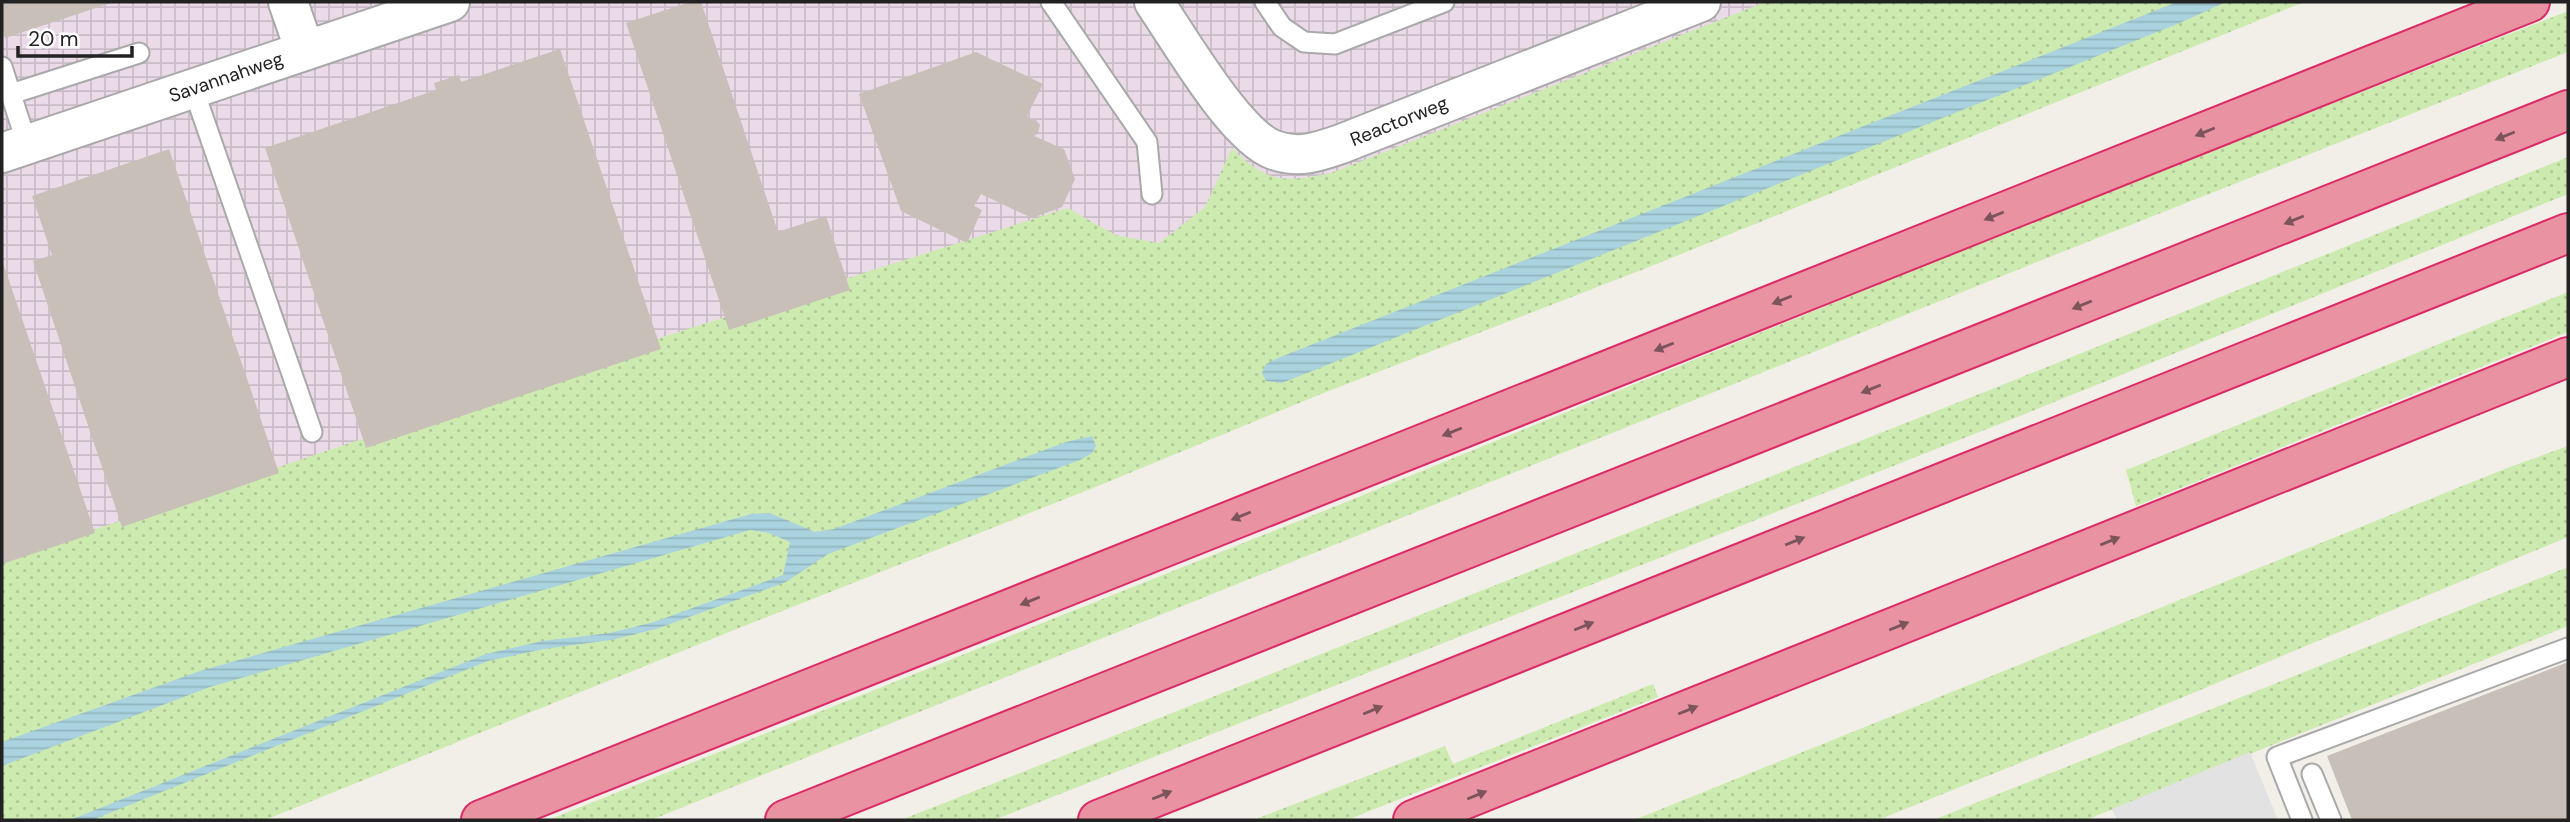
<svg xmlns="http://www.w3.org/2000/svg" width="2570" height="822" viewBox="0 0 2570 822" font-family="'DM Sans',sans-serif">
  <defs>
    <pattern id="industrial-grid" width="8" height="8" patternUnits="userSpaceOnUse" patternTransform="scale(1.75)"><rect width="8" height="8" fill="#ebdbe8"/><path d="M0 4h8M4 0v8" fill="none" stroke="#c9bcc7"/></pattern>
    <pattern id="grass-dots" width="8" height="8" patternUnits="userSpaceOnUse" patternTransform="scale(1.75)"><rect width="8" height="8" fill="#cdebb0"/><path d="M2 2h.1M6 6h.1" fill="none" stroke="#b0c997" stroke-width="1.8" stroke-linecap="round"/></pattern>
    <pattern id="water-rules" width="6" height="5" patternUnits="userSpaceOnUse" patternTransform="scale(1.75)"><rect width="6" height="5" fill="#aad3df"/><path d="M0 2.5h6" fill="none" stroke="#92b5bf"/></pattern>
  </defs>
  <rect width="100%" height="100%" fill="#f2efe9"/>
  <path fill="url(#industrial-grid)" d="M2 2H1836L2 725Z"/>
  <path fill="url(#grass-dots)" d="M1765 2H2304L1644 269 1321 394 1098 486 739 628 265 820H2V561L647 342 1068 208 1115 235 1159 243 1205 207 1232 148C1266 183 1285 183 1331 173Z
    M2568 11V52L2062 252 651 820H548L1336 506 2044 217Z
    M2568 157V194L2015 418 994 820H901L2002 385Z
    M2568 292V332L2136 506 2126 470Z
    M2568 446V537L2169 703 1878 820H1634L2507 468Z
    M2568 567V626L2086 820H1933Z
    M1653 684 1658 697 1347 820H1253L1445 746 1453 764Z"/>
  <path fill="#e2e2e2" d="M2250 752 2278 820H2117L2112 809Z"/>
  <path fill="url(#water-rules)" d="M2177 2H2226L2182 22 1282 383 1266 381 1262 373 1266 364 1278 358Z
    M1092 436 1096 446 1092 453 1080 460 828 554 786 582 656 629 611 640 544 649 488 661 92 820H70L486 654 542 641 610 633 654 622 783 575 790 542 769 533 750 530 210 687 2 766V742L200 671 751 514 770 513 815 532 834 529 1066 442Z"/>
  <path fill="#c7bfb8" d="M2 2H114L5 38 2 28Z
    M690 2H701L778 232 826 216 850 290 729 330 626 23Z
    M560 49 661 349 366 448 265 148 436 90 434 83 459 75 461 82Z
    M976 52 1043 84 1027 116 1029 119 1036 120 1040 125 1038 133 1034 136 1064 149 1075 179 1062 207 1032 218 981 194 974 206 982 210 967 243 901 211 859 94Z
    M169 149 279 473 122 527 33 261 52 255 32 196Z
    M2 260 95 533 2 564Z
    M2568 662V820H2352L2327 756Z"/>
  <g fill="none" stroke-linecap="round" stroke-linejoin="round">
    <defs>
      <path id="lane" d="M1051 2 1147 142 1152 194
        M1265 2 1282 27 1304 42 1335 44 1444 2
        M2 67 27 144
        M193 88 312 432
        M11 94 139 53
        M2312 774 2331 820
        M2302 820 2277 757 2568 648"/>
      <path id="street" d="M288 2 305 51
        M1154 2C1179 38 1235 136 1274 150 1298 159 1318 152 1341 144L1701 2
        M2 153 450 2"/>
      <path id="highway" d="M481 820 2530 2
        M785 820 2568 110
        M1098 820 2568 233
        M1413 820 2568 357"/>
    </defs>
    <use href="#lane" stroke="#a9a9a9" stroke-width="23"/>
    <use href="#street" stroke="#a9a9a9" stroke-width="42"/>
    <use href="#highway" stroke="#dc2a67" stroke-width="42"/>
    <use href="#lane" stroke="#fff" stroke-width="19"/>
    <use href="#street" stroke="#fff" stroke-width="38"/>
    <use href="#highway" stroke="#e892a2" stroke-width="38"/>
  </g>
  <defs><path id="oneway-solid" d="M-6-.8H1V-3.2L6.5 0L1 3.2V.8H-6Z" transform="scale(1.75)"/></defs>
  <g fill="#7b545c">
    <use href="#oneway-solid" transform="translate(2205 132) rotate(158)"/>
    <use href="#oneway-solid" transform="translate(2505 136) rotate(158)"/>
    <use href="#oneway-solid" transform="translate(1994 216) rotate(158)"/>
    <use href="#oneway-solid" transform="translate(2294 220) rotate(158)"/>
    <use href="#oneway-solid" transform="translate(1782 300) rotate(158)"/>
    <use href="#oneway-solid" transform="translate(2082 305) rotate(158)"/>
    <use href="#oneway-solid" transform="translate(1664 347) rotate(158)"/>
    <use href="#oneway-solid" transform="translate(1871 389) rotate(158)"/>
    <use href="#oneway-solid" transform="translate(1452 432) rotate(158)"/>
    <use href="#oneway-solid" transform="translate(1241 516) rotate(158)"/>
    <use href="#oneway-solid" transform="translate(1795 541) rotate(-22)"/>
    <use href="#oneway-solid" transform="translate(2110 541) rotate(-22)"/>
    <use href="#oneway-solid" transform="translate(1030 601) rotate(158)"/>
    <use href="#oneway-solid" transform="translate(1584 626) rotate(-22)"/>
    <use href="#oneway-solid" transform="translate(1899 626) rotate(-22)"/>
    <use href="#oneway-solid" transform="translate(1373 710) rotate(-22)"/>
    <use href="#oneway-solid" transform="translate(1688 710) rotate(-22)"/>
    <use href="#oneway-solid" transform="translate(1162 795) rotate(-22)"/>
    <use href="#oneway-solid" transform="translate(1477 795) rotate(-22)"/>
  </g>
  <g text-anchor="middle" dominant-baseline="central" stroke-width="6" stroke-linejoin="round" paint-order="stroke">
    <g font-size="19" fill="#222" stroke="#fff">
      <text transform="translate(226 77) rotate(-19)">Savannahweg</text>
      <text transform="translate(1399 121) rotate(-22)">Reactorweg</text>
    </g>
  </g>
  <rect width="2570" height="822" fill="none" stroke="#222222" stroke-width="7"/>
  <path d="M18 46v10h114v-10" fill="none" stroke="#222222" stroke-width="3.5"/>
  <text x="28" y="46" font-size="21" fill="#222222" stroke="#ffffff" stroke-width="5" paint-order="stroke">20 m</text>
</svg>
